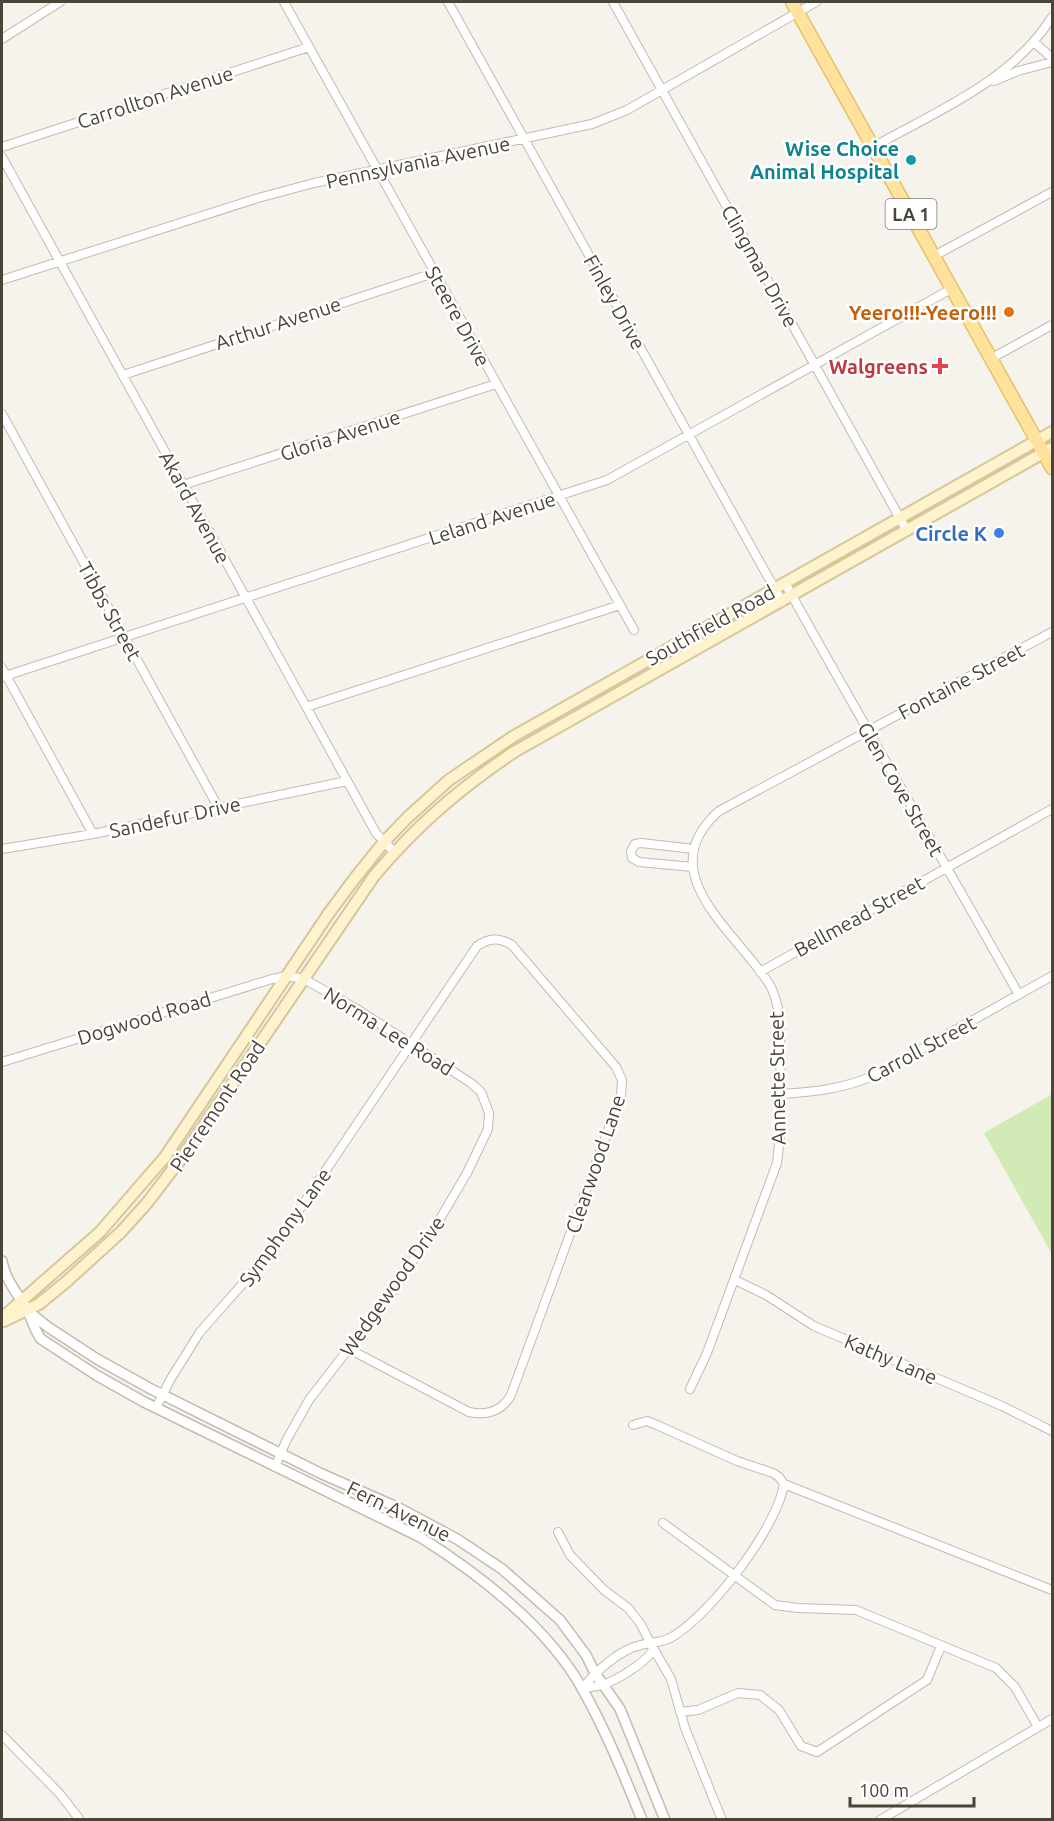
<svg xmlns="http://www.w3.org/2000/svg" width="1054" height="1821" viewBox="0 0 1054 1821" font-family="Ubuntu,sans-serif">
  <rect width="100%" height="100%" fill="#f6f3ec"/>
  <path fill="#d2eab5" d="M1052 1094V1254L984 1133Z"/>
  <g fill="none" stroke-linecap="round" stroke-linejoin="round">
    <defs>
      <path id="minor" d="M284 2 634 630
        M448 2 782 602
        M613 2 907 531
        M2 39 60 2
        M1034 42 1052 58
        M994 81 1018 71 1052 62
        M2 147 309 47
        M873 147C937 111 1012 81 1052 17
        M2 157 376 833 394 852
        M934 256 1052 192
        M2 280 258 198 314 183 592 124 627 110 816 2
        M992 358 1052 325
        M123 375 434 273
        M2 414 218 807
        M183 485 496 384
        M785 583C861 721 942 857 1019 995
        M2 668 93 834
        M2 677 607 480 953 288
        M306 707 620 605
        M2 849 93 834 347 781
        M693 867 639 862 632 858 631 851 635 844 641 843 694 849
        M760 972 1052 809
        M2 1062 272 979 287 976 304 979 357 1009 471 1083 481 1092 489 1113 488 1129 467 1173 434 1229 393 1291 309 1400 286 1441 275 1467
        M781 1094C814 1092 842 1089 873 1076L1052 976
        M735 1280 766 1295 814 1326 1002 1406 1052 1431
        M690 1389 707 1353 777 1163 781 1128 780 1018C778 1008 776 997 771 987 739 933 648 874 719 811L1052 632
        M156 1408 170 1380 200 1332 270 1253 477 946C489 938 499 937 512 945L616 1067 622 1080 621 1095 511 1395C502 1411 487 1416 469 1412L349 1349
        M784 1484 1052 1590
        M663 1523 775 1605 798 1608 856 1610 996 1668 1015 1687 1038 1727
        M558 1532 570 1555 604 1590 628 1608 640 1623 653 1648C650 1661 615 1681 602 1685 596 1687 589 1687 583 1688
        M652 1646 671 1679 685 1728 722 1820
        M583 1688C595 1672 620 1649 641 1645 651 1642 662 1643 672 1637 711 1614 777 1528 784 1484L779 1477 773 1473 737 1461 657 1425 647 1421 633 1425
        M680 1712 698 1710 738 1693 760 1695 779 1710 801 1746 817 1752 927 1680 941 1646
        M2 1735 60 1794 80 1820
        M880 1820 1052 1719"/>
      <path id="tertiary" d="M2 1261C5 1279 17 1293 26 1308 32 1318 34 1330 41 1339L96 1375 144 1402 420 1537C479 1574 549 1628 583 1690 606 1731 624 1775 642 1820
        M29 1312 48 1327 97 1359 151 1389 322 1474 399 1508 457 1539 502 1569 560 1620 586 1655 595 1673 620 1709 665 1820"/>
      <path id="secondary" d="M2 1318 100 1232 165 1157 329 913 355 878 384 842 407 818 449 780 514 736 1052 432
        M4 1321 39 1304 66 1282 121 1232 147 1203 183 1156 374 876C417 825 459 789 514 752L1052 448"/>
      <path id="primary" d="M792 2 1052 468"/>
    </defs>
    <use href="#minor" stroke="#c2bbae" stroke-width="10"/>
    <use href="#tertiary" stroke="#c2bbae" stroke-width="12"/>
    <use href="#secondary" stroke="#d6c79b" stroke-width="14"/>
    <use href="#primary" stroke="#e6c16a" stroke-width="15"/>
    <use href="#minor" stroke="#fff" stroke-width="8"/>
    <use href="#tertiary" stroke="#fff" stroke-width="9"/>
    <use href="#secondary" stroke="#fff3cd" stroke-width="10"/>
    <use href="#primary" stroke="#ffe39c" stroke-width="12"/>
  </g>
  <circle fill="#0f9aa8" stroke="#fff" stroke-width="2" cx="911" cy="160" r="6"/>
  <circle fill="#e8710a" stroke="#fff" stroke-width="2" cx="1009" cy="312" r="6"/>
  <path fill="#e0444e" stroke="#fff" stroke-width="2" d="M937 357h6v6h6v6h-6v6h-6v-6h-6v-6h6z"/>
  <circle fill="#3f7fe0" stroke="#fff" stroke-width="2" cx="999" cy="533" r="6"/>
  <g text-anchor="middle" dominant-baseline="central" stroke-width="5" stroke-linejoin="round" paint-order="stroke">
    <rect fill="#fff" stroke="#817c74" stroke-width="1.5" x="885.5" y="199" width="51" height="30" rx="4.5"/>
    <g font-size="18" font-weight="bold" fill="#4b4439">
      <text x="911" y="214">LA 1</text>
    </g>
    <g font-size="20" fill="#4b4439" stroke="#fff">
      <text transform="translate(155 97) rotate(-18)">Carrollton Avenue</text>
      <text transform="translate(418 162) rotate(-12)">Pennsylvania Avenue</text>
      <text transform="translate(760 266) rotate(61)">Clingman Drive</text>
      <text transform="translate(615 302) rotate(61)">Finley Drive</text>
      <text transform="translate(458 316) rotate(61)">Steere Drive</text>
      <text transform="translate(278 323) rotate(-18)">Arthur Avenue</text>
      <text transform="translate(340 435) rotate(-18)">Gloria Avenue</text>
      <text transform="translate(195 507) rotate(61)">Akard Avenue</text>
      <text transform="translate(492 518) rotate(-18)">Leland Avenue</text>
      <text transform="translate(110 611) rotate(61)">Tibbs Street</text>
      <text transform="translate(710 625) rotate(-29)">Southfield Road</text>
      <text transform="translate(961 681) rotate(-28)">Fontaine Street</text>
      <text transform="translate(901 789) rotate(60)">Glen Cove Street</text>
      <text transform="translate(175 817) rotate(-12)">Sandefur Drive</text>
      <text transform="translate(859 916) rotate(-29)">Bellmead Street</text>
      <text transform="translate(144 1018) rotate(-17)">Dogwood Road</text>
      <text transform="translate(389 1031) rotate(32)">Norma Lee Road</text>
      <text transform="translate(921 1049) rotate(-28)">Carroll Street</text>
      <text transform="translate(777 1078) rotate(-91)">Annette Street</text>
      <text transform="translate(217 1106) rotate(-56)">Pierremont Road</text>
      <text transform="translate(595 1164) rotate(-71)">Clearwood Lane</text>
      <text transform="translate(285 1227) rotate(-54)">Symphony Lane</text>
      <text transform="translate(392 1286) rotate(-55)">Wedgewood Drive</text>
      <text transform="translate(891 1359) rotate(23)">Kathy Lane</text>
      <text transform="translate(399 1511) rotate(26)">Fern Avenue</text>
    </g>
    <g font-size="20" font-weight="bold" fill="#0d838f" stroke="#fff" text-anchor="end">
      <text x="899" y="148">Wise Choice<tspan x="899" dy="23">Animal Hospital</tspan></text>
    </g>
    <g font-size="20" font-weight="bold" fill="#c56008" stroke="#fff" text-anchor="end">
      <text x="997" y="312">Yeero!!!-Yeero!!!</text>
    </g>
    <g font-size="20" font-weight="bold" fill="#be3a42" stroke="#fff" text-anchor="end">
      <text x="928" y="366">Walgreens</text>
    </g>
    <g font-size="20" font-weight="bold" fill="#366cbe" stroke="#fff" text-anchor="end">
      <text x="987" y="533">Circle K</text>
    </g>
  </g>
  <rect width="1054" height="1821" fill="none" stroke="#4b4439" stroke-width="6"/>
  <path d="M850 1797v9h124v-9" fill="none" stroke="#4b4439" stroke-width="3"/>
  <text x="859" y="1797" font-size="18" fill="#4b4439" stroke="#ffffff" stroke-width="4.5" paint-order="stroke">100 m</text>
</svg>
